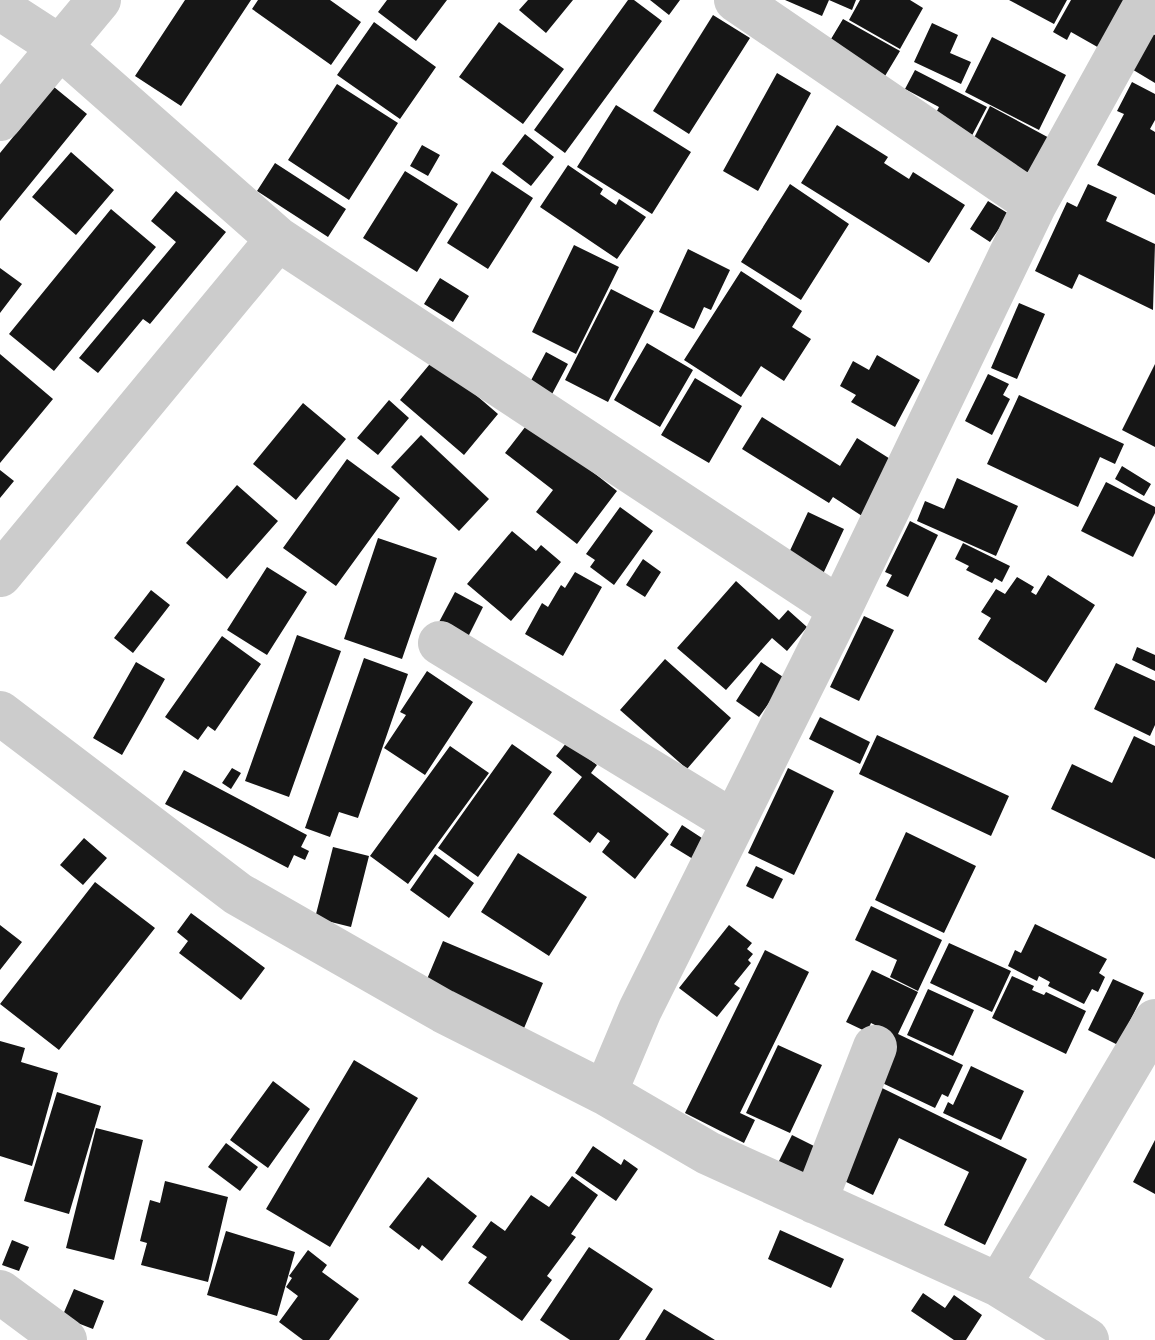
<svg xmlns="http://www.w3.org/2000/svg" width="1155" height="1340" viewBox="0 0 1155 1340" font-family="Inter,sans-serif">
  <rect width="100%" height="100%" fill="#fff"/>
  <path fill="#161616" d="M185 0H251L181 106 135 76Z
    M258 0H330L361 22 331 65 252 9Z
    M387 0H447L416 41 378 12Z
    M528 0H573L546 33 519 10Z
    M628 0H634L662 21 565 153 534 130Z
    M650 0H680L669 15Z
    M785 0H856L852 10 829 0 822 16Z
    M860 0H910L923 8 900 49 849 20Z
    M1009 0H1067L1054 24Z
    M1071 0H1128L1101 49 1071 32 1067 40 1053 32Z
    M713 15 750 38 689 134 653 111Z
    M843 19 900 51 885 76 828 44Z
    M374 22 436 67 400 119 337 75Z
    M499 22 564 69 523 124 459 77Z
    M932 23 958 35 950 53 971 62 961 84 914 62Z
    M1150 32 1155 35V83L1130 68Z
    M992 37 1066 75 1039 130 965 92Z
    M915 70 987 107 967 145 929 126 939 107 905 89Z
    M777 73 811 93 758 191 723 171Z
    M1132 82 1155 94V120L1150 129 1155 132V195L1097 165 1124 114 1117 111Z
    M337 84 398 123 349 200 288 160Z
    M54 87 87 114 0 221V153Z
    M616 105 691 152 652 214 577 167Z
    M990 106 1053 140 1030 183 968 150Z
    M837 125 888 157 884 163 909 179 913 172 965 205 929 263 801 183Z
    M525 134 554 157 531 186 502 164Z
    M422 145 440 155 428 176 410 166Z
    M71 152 114 190 76 235 32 197Z
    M275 163 346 209 328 237 257 191Z
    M568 165 603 189 600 194 616 205 619 199 646 217 617 259 540 207Z
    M405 171 458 204 417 272 363 238Z
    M492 171 533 198 488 269 447 243Z
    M790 184 849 224 801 300 741 262Z
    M1088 184 1117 197 1106 221 1155 244 1153 310 1079 274 1072 289 1035 271 1067 202 1077 207Z
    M176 191 226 232 150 324 143 319 98 373 79 358 176 242 151 221Z
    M988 201 1009 214 990 242 970 229Z
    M111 209 156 247 54 371 9 334Z
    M574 245 619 267 576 354 532 332Z
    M688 249 730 270 711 310 704 307 694 329 659 312Z
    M0 268 22 284 0 313Z
    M741 271 802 311 792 327 811 339 784 381 761 366 741 397 684 360Z
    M440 278 469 296 453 322 424 304Z
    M611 289 654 311 608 402 565 380Z
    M1019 303 1045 314 1017 379 991 368Z
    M647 343 693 370 660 427 614 400Z
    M546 352 568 364 550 398 528 386Z
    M0 354 53 399 0 463Z
    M877 355 920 380 895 427 851 402 856 395 840 386 853 361 869 370Z
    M434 359 498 414 464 455 400 400Z
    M1155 364V447L1122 430Z
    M988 374 1009 384 1003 395 1010 399 992 435 965 421Z
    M695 378 742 406 709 463 661 435Z
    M1019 395 1124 444 1115 464 1100 457 1078 507 987 464Z
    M389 400 409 418 378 455 357 438Z
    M303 403 346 439 296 500 253 464Z
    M762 417 840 466 857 438 895 462 862 516 833 497 829 503 742 449Z
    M529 422 617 491 577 544 536 512 553 490 505 453Z
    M421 435 489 499 459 531 391 467Z
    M347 459 400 498 336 586 283 548Z
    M1122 466 1151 484 1144 496 1115 479Z
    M0 470 14 481 0 498Z
    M957 478 1018 506 996 556 917 521 925 501 944 509Z
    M1106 482 1155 507V513L1133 557 1081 531Z
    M237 485 278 521 227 579 186 543Z
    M620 507 653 531 614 585 590 567 595 560 586 554Z
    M808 512 844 529 823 574 787 557Z
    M910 521 938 535 908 597 886 586 892 575 885 572Z
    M512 531 536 551 541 545 561 562 511 621 467 584Z
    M378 538 437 558 402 659 344 639Z
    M963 543 1010 566 1002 582 995 578 992 583 966 570 969 566 955 559Z
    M643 559 661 572 645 597 626 585Z
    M267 567 307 592 267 655 227 630Z
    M575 572 602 587 563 656 525 634 542 603 548 607 561 585 565 588Z
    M1048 575 1095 605 1046 683 978 639 991 618 981 612 996 589 1005 594 1017 577 1034 587 1031 592 1036 595Z
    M736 581 779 620 788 610 807 627 787 651 772 638 726 690 677 648Z
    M151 590 170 605 133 653 114 638Z
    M455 592 483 607 467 639 438 624Z
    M864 616 894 630 859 701 830 687Z
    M297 635 341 651 289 797 245 781Z
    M222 636 261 664 215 731 208 726 198 740 165 717Z
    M1137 647 1155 655V671L1132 660Z
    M364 658 408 674 358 818 339 812 330 837 305 828Z
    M665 659 731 718 687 769 620 710Z
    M136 662 165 679 122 755 93 738Z
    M761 662 786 679 759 717 736 701Z
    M1116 663 1155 681V725L1150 736 1094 709Z
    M427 671 473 702 425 775 384 748 406 715 400 712Z
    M820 717 870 742 860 764 809 739Z
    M877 735 1009 796 991 836 859 774Z
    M1134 736 1155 746V859L1051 809 1072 764 1112 783Z
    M567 742 597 765 591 773 669 834 635 879 602 852 610 841 598 832 590 843 553 814 582 777 556 756Z
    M512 744 552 772 478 877 438 848Z
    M450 746 489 773 408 884 370 856Z
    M232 768 241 773 231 789 222 783Z
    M788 768 834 791 794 875 748 853Z
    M184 770 307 835 301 847 309 851 305 860 294 855 288 868 165 804Z
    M682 825 705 840 693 859 670 845Z
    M906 832 976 866 944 933 875 900Z
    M84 838 107 858 83 885 60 865Z
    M333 847 369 856 351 927 315 918Z
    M518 853 587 897 549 956 481 912Z
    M435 854 474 883 449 918 410 890Z
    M756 866 783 879 773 899 746 886Z
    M95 882 155 928 59 1050 0 1004Z
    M871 906 942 940 918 991 890 977 897 960 855 940Z
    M191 913 265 968 241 1000 179 953 188 941 177 932Z
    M1035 924 1107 959 1099 973 1105 977 1098 992 1092 989 1084 1004 1048 986 1050 982 1039 976 1037 981 1008 966 1015 950 1021 953Z
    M0 925 22 942 0 970Z
    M729 925 752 943 747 949 753 954 748 960 751 963 734 984 740 988 717 1017 679 988Z
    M443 941 543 983 522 1033 422 991Z
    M949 943 1011 971 992 1012 930 983Z
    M765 950 809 972 740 1113 755 1120 744 1143 685 1113Z
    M872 970 918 992 898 1034 963 1065 948 1097 942 1094 935 1108 878 1081 883 1029 871 1023 867 1032 846 1022Z
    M1012 976 1034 986 1032 990 1044 995 1046 992 1086 1011 1066 1054 992 1018Z
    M1113 979 1144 993 1118 1045 1088 1030Z
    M928 989 974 1010 953 1056 907 1035Z
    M0 1041 25 1048 21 1062 58 1073 32 1166 0 1156Z
    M778 1045 822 1065 790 1133 746 1113Z
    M354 1060 418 1098 330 1247 266 1209Z
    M971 1066 1024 1091 1001 1140 943 1113 948 1102 953 1105Z
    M273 1081 310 1109 268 1168 230 1140Z
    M882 1088 1027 1159 985 1245 944 1225 969 1172 899 1138 873 1195 838 1178Z
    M57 1092 101 1106 69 1214 24 1201Z
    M96 1128 143 1140 114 1260 66 1248Z
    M792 1135 824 1151 810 1180 778 1163Z
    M1155 1140V1194L1133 1182Z
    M226 1143 258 1167 240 1191 208 1167Z
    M593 1146 621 1165 624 1159 638 1169 616 1201 575 1173Z
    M572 1176 598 1195 571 1234 576 1237 547 1276 552 1280 522 1321 468 1283 487 1257 472 1247 491 1221 505 1231 531 1195 549 1207Z
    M428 1177 477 1216 442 1261 422 1245 419 1250 389 1227Z
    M165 1181 228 1197 208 1282 141 1265 147 1243 140 1241 150 1200 160 1203Z
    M780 1230 844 1259 831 1288 768 1259Z
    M226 1231 295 1252 277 1316 207 1295Z
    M12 1240 29 1247 19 1271 2 1265Z
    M589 1247 653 1289 619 1340H570L540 1320Z
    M308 1250 327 1265 322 1272 359 1299 329 1340H303L279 1322 298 1296 286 1287 292 1278 289 1276Z
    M74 1289 104 1301 93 1329 62 1317Z
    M923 1293 945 1308 954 1295 982 1315 966 1340H954L911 1311Z
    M664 1309 715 1340H645Z"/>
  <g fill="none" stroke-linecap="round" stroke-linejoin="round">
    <path stroke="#ccc" stroke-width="44" d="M736 0 1035 204
      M0 8 60 47 278 239 840 609
      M0 119 99 0
      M0 575 278 239
      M440 643 732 821
      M0 713 238 894 443 1011 605 1093
      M815 1202 875 1047
      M999 1285 1155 1021
      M0 1292 65 1340
      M1087 1340 999 1285 708 1153 605 1093 640 1010 840 609 1035 204 1148 0"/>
  </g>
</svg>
